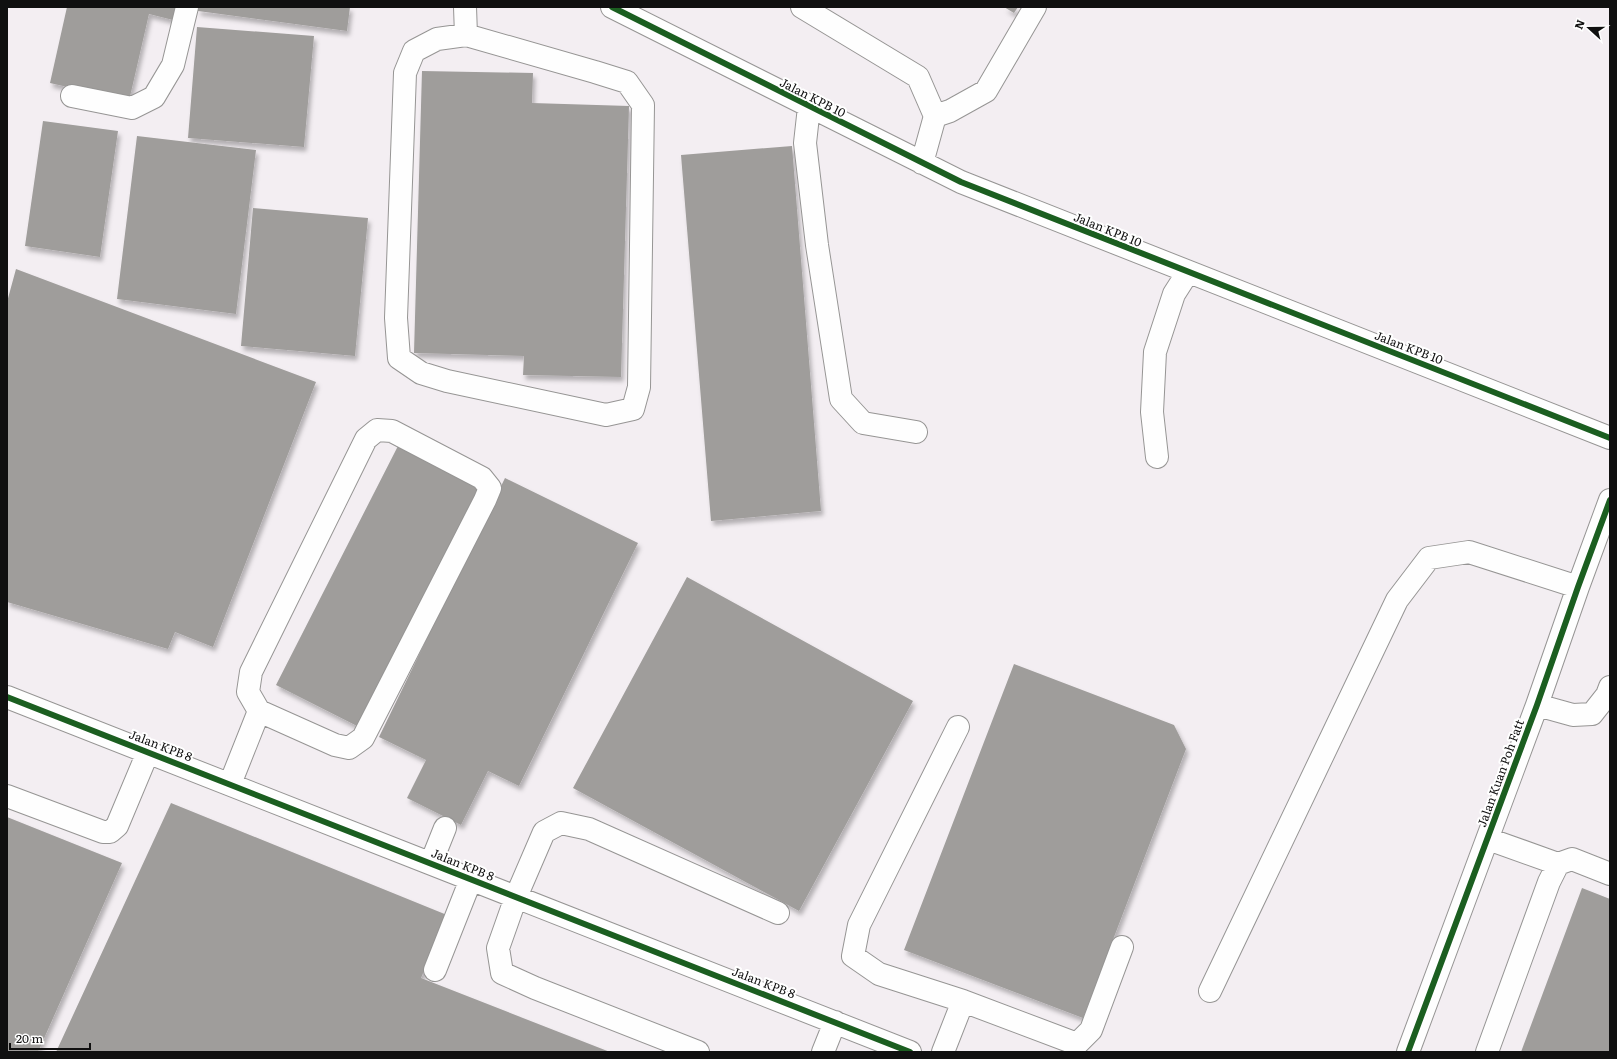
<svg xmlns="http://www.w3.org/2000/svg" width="1617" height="1059" viewBox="0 0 1617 1059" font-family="Literata,serif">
  <defs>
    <filter id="shadow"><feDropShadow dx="2.5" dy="4.5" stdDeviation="2" flood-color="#0004"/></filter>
  </defs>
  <rect width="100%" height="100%" fill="#fbfaf6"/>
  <path fill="#f3eef2" d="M7 7H1610V1052H7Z"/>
  <path fill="#9f9d9b" filter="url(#shadow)" d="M67 7H181L177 21 149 14 129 101 50 83Z
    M198 7H350L347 31 198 11Z
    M1004 7H1018L1014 13Z
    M197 27 314 36 304 147 188 138Z
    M422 71 533 73 532 103 629 106 621 377 523 375 524 356 414 353Z
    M43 121 118 131 100 257 25 246Z
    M137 136 256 150 236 314 117 299Z
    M792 146 821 511 711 521 681 155Z
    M253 208 368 218 355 356 241 346Z
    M16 269 316 382 213 647 175 632 168 649 7 602V302Z
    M399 444 482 487 359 727 276 685Z
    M505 478 638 543 519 786 488 771 461 825 407 798 426 760 379 737Z
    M687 577 913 701 799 911 573 788Z
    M1014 664 1174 725 1186 749 1083 1018 904 950Z
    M171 803 447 915 421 978 610 1052H56Z
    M7 817 122 863 38 1052H7Z
    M1582 888 1610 899V1052H1521Z"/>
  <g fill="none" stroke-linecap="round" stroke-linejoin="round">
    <defs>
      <path id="minor" d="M465 7 466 35 595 72 627 82 643 105 639 387 633 409 606 415 447 381 421 373 399 358 396 318 405 73 414 51 437 39 466 35
        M612 7 961 182 1610 438
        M802 7 918 77 935 116 922 163
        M72 96 132 108 154 97 173 65 187 7
        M809 107 805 143 817 245 841 399 863 423 916 432
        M935 116 950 111 986 91 1035 7
        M377 430 392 431 482 478 490 488 485 500 363 738 349 748 335 745 259 711 248 692 251 672 366 439Z
        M1157 457 1152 412 1155 352 1174 294 1188 272
        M7 697 910 1052
        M1537 705 1573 715 1592 714 1607 695 1610 687
        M230 784 259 711
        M7 796 103 832H110L117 826 148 752
        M1488 839 1558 864
        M431 863 445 828
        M435 970 471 879
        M1210 991 1397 600 1429 558 1469 552 1578 587
        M963 1001 1077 1044 1091 1030 1122 947
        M698 1052 535 988 502 973 498 948 516 897 544 832 561 823 589 829 778 913
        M823 1052 835 1022
        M943 1052 963 1001 879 974 853 956 859 925 958 727
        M1408 1052 1537 705 1578 587 1610 500
        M1487 1052 1549 882 1558 864 1572 859 1610 874"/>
    </defs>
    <use href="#minor" stroke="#969594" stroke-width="24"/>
    <use href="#minor" stroke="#fefefe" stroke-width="22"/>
    <defs>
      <path id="cycleway" d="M612 7 961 182 1610 438
        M7 697 910 1052
        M1408 1052 1537 705 1578 587 1610 500"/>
    </defs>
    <use href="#cycleway" stroke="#fff" stroke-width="8"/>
    <use href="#cycleway" stroke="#1b5e20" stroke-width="6"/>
  </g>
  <g text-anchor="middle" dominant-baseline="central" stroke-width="4" stroke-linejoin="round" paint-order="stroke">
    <g font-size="12" fill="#101010" stroke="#fff">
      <text transform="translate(813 97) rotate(27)">Jalan KPB 10</text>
      <text transform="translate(1108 229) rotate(22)">Jalan KPB 10</text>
      <text transform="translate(1409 347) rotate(21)">Jalan KPB 10</text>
      <text transform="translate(161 745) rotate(21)">Jalan KPB 8</text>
      <text transform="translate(1500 773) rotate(-70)">Jalan Kuan Poh Fatt</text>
      <text transform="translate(463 864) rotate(22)">Jalan KPB 8</text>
      <text transform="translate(764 982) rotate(21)">Jalan KPB 8</text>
    </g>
  </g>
  <rect width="1617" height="1059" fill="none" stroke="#101010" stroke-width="16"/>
  <g transform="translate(1589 28) rotate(291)" stroke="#ffffff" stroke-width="3" paint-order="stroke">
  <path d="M0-3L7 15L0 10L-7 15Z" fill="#101010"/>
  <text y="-6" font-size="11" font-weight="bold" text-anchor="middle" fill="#101010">N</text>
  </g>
  <path d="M10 1043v6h80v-6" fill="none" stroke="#101010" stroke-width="2"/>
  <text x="16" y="1043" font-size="12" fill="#101010" stroke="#ffffff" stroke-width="3" paint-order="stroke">20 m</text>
</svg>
